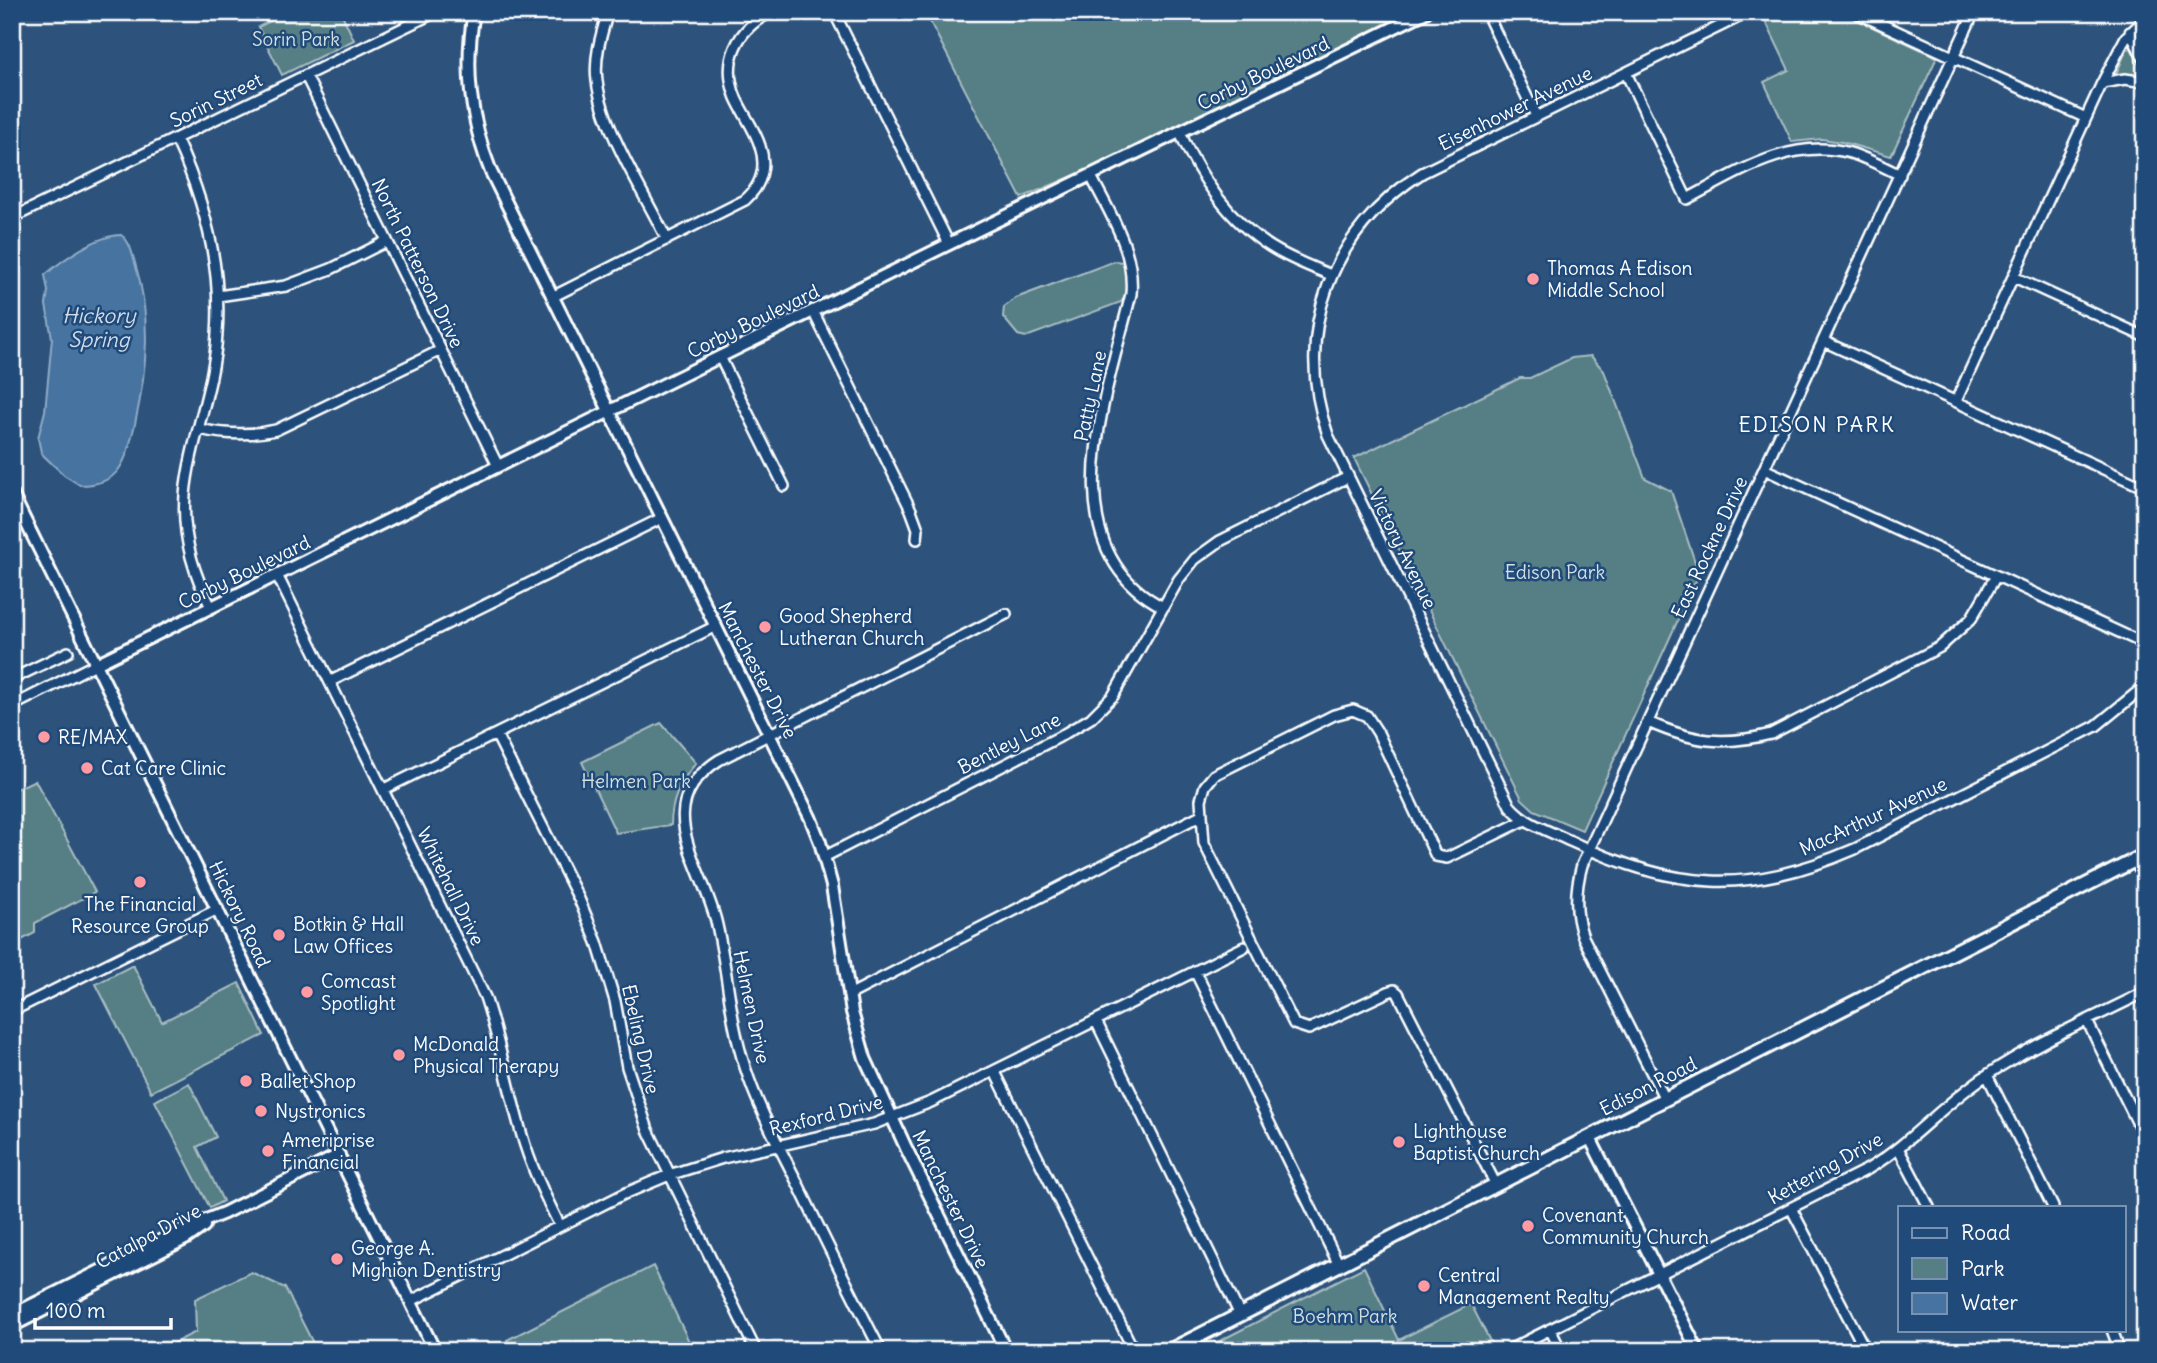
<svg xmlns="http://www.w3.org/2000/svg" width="2157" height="1363" viewBox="0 0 2157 1363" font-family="Delius,sans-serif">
  <rect width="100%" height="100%" fill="#2d537c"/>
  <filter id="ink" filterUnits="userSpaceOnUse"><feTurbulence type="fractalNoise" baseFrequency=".0143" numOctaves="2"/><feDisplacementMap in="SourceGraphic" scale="14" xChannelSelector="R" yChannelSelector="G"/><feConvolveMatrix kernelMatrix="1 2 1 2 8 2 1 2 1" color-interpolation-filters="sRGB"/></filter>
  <g filter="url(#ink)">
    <path fill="#557e85" stroke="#aabec2" stroke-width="2" d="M289 12H341L354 40 282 75 258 27Z
      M925 12H1411L1122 155 1021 198Z
      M1780 12H1840L1937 57 1891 156 1842 142 1822 139 1792 142 1764 82 1789 70 1765 20Z
      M2131 48 2144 75 2118 77 2117 72 2127 49Z
      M1115 261 1122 262 1127 269 1126 296 1121 302 1026 337 1018 335 1003 317 1004 307 1016 298Z
      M1591 356 1604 371 1645 478 1671 491 1699 574 1582 830 1534 810 1522 799 1354 458 1520 378H1530L1572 358Z
      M661 723 696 763C680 781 671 801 671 825L616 833 582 762Z
      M35 780 95 892 35 923V933L12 945V791Z
      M133 965 162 1022 239 983 264 1035 151 1092 96 984Z
      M189 1083 216 1137 197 1147 223 1201 210 1208 155 1101Z
      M653 1266 693 1350 512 1351 507 1340Z
      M1364 1267 1399 1340 1471 1304 1495 1351H1200Z
      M251 1272 285 1288 317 1351H158L196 1332 195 1299Z"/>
    <path fill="#4673a1" stroke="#90abc7" stroke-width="2" d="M121 235C130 241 132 253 135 263 152 317 147 370 135 424 131 439 128 456 119 469 110 482 95 485 80 485L64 475 44 456 41 452 38 438 45 411 52 338 46 305 48 291 45 275C62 260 97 235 121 235Z"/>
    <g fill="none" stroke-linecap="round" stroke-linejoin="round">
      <defs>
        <path id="minor" d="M608 12C601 35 594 57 597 81 603 130 645 194 667 240
          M834 12 949 244
          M1486 12 1536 116
          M1749 12 1422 173C1331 231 1292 332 1328 435L1510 806C1525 824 1550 831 1570 841 1676 890 1746 896 1855 849L2096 726 2145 686
          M1855 12 2086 118
          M2130 32 2145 61
          M1626 73 1687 199C1737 173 1791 137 1850 153 1867 158 1884 167 1900 175
          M306 76 498 466
          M2102 83 2125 79 2145 82
          M1180 133C1201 178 1228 220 1271 247 1290 259 1311 267 1331 275
          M176 139C205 201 222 265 217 334 214 389 190 441 185 495 182 535 193 573 211 607
          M1091 176C1110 214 1135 250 1131 294 1108 390 1047 548 1163 607
          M12 218 436 12
          M2014 277 2145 337
          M218 296 286 286 331 269 387 241
          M552 297 745 200C761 186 767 167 760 146 755 129 743 114 736 98 721 61 737 29 771 12
          M813 311 911 510 918 529 917 539
          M1823 341 2145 488
          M720 357 784 486
          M1956 401 2102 83 2126 37 2145 19
          M199 429C226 435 249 436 276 430L441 350
          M1764 469 2145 644
          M277 575 485 997C500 1042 508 1087 521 1132 530 1165 545 1196 560 1226
          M12 679 68 652
          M331 681 662 518
          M12 706 96 664
          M1648 722C1693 742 1723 746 1771 734L1940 647 1971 619 1996 576
          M496 734 579 899 597 942 615 1001 627 1067 648 1130 756 1351
          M384 789 716 626
          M824 857 1059 737 1091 718 1113 696 1179 579 1195 559 1220 541 1348 477
          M2135 861 2145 880
          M1195 971 1339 1265
          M849 995 1201 815
          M12 1011 218 909
          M1096 1021 1240 1315
          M2087 1021 2145 1138
          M995 1072 1134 1351
          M1987 1075 2053 1207
          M1665 1099 1583 937C1574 913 1575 890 1582 865L1974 12
          M1898 1148 1929 1207
          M1496 1185 1398 993 1394 990 1388 992 1309 1029 1294 1024 1204 843 1201 800 1205 786 1214 775 1334 715 1353 710 1367 716 1378 733 1436 856 1447 858 1525 820
          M1791 1208 1866 1351
          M411 1301 624 1194 669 1175 723 1158 874 1124 931 1102 1244 947
          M1550 1329 1561 1351
          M2112 1330 2120 1351
          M881 1351C852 1295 825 1240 798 1184 779 1146 758 1108 745 1067 729 1019 728 970 716 921 701 862 649 805 719 760L1006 614
          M1507 1351 1868 1169C1911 1143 1944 1103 1987 1075 2036 1042 2092 1019 2145 992"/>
        <path id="tertiary" d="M474 12C464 68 470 119 491 172L810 817 820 842 832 886 852 1012 865 1058 906 1148 1006 1351
          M12 494 435 1351
          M96 664 949 244 1426 12
          M1590 1138 1698 1351
          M12 1315 182 1230 224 1213 339 1155
          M12 1326 187 1238 204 1226"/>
        <path id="secondary" d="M1169 1351 2145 855"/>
      </defs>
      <use href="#minor" stroke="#fff" stroke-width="14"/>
      <use href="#tertiary" stroke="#fff" stroke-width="16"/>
      <use href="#secondary" stroke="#fff" stroke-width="18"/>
      <use href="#minor" stroke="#1f4a7a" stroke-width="9"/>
      <use href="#tertiary" stroke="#1f4a7a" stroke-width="10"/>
      <use href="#secondary" stroke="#1f4a7a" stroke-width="12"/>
    </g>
  </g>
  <g fill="#ff9aa2" stroke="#1f4a7a" stroke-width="2.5">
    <circle cx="1533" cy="279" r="7"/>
    <circle cx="765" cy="627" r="7"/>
    <circle cx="44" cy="737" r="7"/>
    <circle cx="87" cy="768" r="7"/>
    <circle cx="140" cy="882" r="7"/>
    <circle cx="279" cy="935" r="7"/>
    <circle cx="307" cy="992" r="7"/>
    <circle cx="399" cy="1055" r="7"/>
    <circle cx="246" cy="1081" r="7"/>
    <circle cx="261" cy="1111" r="7"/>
    <circle cx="1399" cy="1142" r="7"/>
    <circle cx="268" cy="1151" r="7"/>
    <circle cx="1528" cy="1226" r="7"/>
    <circle cx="337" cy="1259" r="7"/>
    <circle cx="1424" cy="1286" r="7"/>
  </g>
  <g text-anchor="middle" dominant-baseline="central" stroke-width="5" stroke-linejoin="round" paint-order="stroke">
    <g font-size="19" fill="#d4dfe0" stroke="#1f4a7a">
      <text x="296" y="39">Sorin Park</text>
      <text x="1555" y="572">Edison Park</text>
      <text x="636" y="781">Helmen Park</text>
      <text x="1345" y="1316">Boehm Park</text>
    </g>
    <g font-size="19" fill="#fff" stroke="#1f4a7a">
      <text transform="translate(1263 73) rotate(-26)">Corby Boulevard</text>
      <text transform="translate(216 100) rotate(-26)">Sorin Street</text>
      <text transform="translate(1515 108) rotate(-26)">Eisenhower Avenue</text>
      <text transform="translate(418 263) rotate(64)">North Patterson Drive</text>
      <text transform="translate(753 321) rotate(-26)">Corby Boulevard</text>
      <text transform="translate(1090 396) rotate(-78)">Patty Lane</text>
      <text transform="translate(1709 547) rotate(-65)">East Rockne Drive</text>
      <text transform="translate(1403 549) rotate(64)">Victory Avenue</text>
      <text transform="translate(244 572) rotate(-26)">Corby Boulevard</text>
      <text transform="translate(758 670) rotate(63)">Manchester Drive</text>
      <text transform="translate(1009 743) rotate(-27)">Bentley Lane</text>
      <text transform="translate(1873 816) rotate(-25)">MacArthur Avenue</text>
      <text transform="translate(451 886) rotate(64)">Whitehall Drive</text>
      <text transform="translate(240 914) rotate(64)">Hickory Road</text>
      <text transform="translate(752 1007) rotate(78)">Helmen Drive</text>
      <text transform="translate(641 1039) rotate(77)">Ebeling Drive</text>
      <text transform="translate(1648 1086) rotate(-27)">Edison Road</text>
      <text transform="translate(826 1115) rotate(-14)">Rexford Drive</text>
      <text transform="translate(1825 1168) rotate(-29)">Kettering Drive</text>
      <text transform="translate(951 1199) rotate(64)">Manchester Drive</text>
      <text transform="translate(148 1236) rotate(-28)">Catalpa Drive</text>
    </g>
    <g font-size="19" fill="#fff" stroke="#1f4a7a" text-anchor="start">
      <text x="1547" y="268">Thomas A Edison<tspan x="1547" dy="22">Middle School</tspan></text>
      <text x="779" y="616">Good Shepherd<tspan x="779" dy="22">Lutheran Church</tspan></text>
      <text x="58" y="737">RE/MAX</text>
      <text x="101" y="768">Cat Care Clinic</text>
      <text x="140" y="904" text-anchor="middle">The Financial<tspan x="140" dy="22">Resource Group</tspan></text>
      <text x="293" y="924">Botkin &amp; Hall<tspan x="293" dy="22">Law Offices</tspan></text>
      <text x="321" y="981">Comcast<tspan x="321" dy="22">Spotlight</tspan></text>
      <text x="413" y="1044">McDonald<tspan x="413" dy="22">Physical Therapy</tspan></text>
      <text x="260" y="1081">Ballet Shop</text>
      <text x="275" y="1111">Nystronics</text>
      <text x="1413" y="1131">Lighthouse<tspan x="1413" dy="22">Baptist Church</tspan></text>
      <text x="282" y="1140">Ameriprise<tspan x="282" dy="22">Financial</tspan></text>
      <text x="1542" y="1215">Covenant<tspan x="1542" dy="22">Community Church</tspan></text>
      <text x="351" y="1248">George A.<tspan x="351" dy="22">Mighion Dentistry</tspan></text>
      <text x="1438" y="1275">Central<tspan x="1438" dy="22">Management Realty</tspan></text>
    </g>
    <g font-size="21" font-style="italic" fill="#d1dce8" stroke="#1f4a7a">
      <text x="99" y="315">Hickory<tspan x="99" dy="24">Spring</tspan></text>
    </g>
    <g font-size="21" letter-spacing="2" fill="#fff" stroke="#1f4a7a">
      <text x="1817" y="424">EDISON PARK</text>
    </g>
  </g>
  <rect width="2157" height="1363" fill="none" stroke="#1f4a7a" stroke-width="42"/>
  <rect x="21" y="21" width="2115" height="1321" fill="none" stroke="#fff" stroke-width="2.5" filter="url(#ink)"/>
  <rect x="1898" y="1206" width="228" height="126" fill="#1f4a7a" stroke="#7992af" stroke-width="2"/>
  <rect x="1912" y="1228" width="35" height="10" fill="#1f4a7a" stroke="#7992af" stroke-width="2"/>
  <text x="1961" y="1240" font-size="21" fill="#ffffff">Road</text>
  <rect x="1912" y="1258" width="35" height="21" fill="#557e85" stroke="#7992af" stroke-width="2"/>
  <text x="1961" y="1276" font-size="21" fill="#ffffff">Park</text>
  <rect x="1912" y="1293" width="35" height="21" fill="#4673a1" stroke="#7992af" stroke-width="2"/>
  <text x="1961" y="1310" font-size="21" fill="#ffffff">Water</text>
  <path d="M35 1318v10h136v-10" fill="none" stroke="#ffffff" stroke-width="3.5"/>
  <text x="46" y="1318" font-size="21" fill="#ffffff" stroke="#1f4a7a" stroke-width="5" paint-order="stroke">100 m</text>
</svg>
